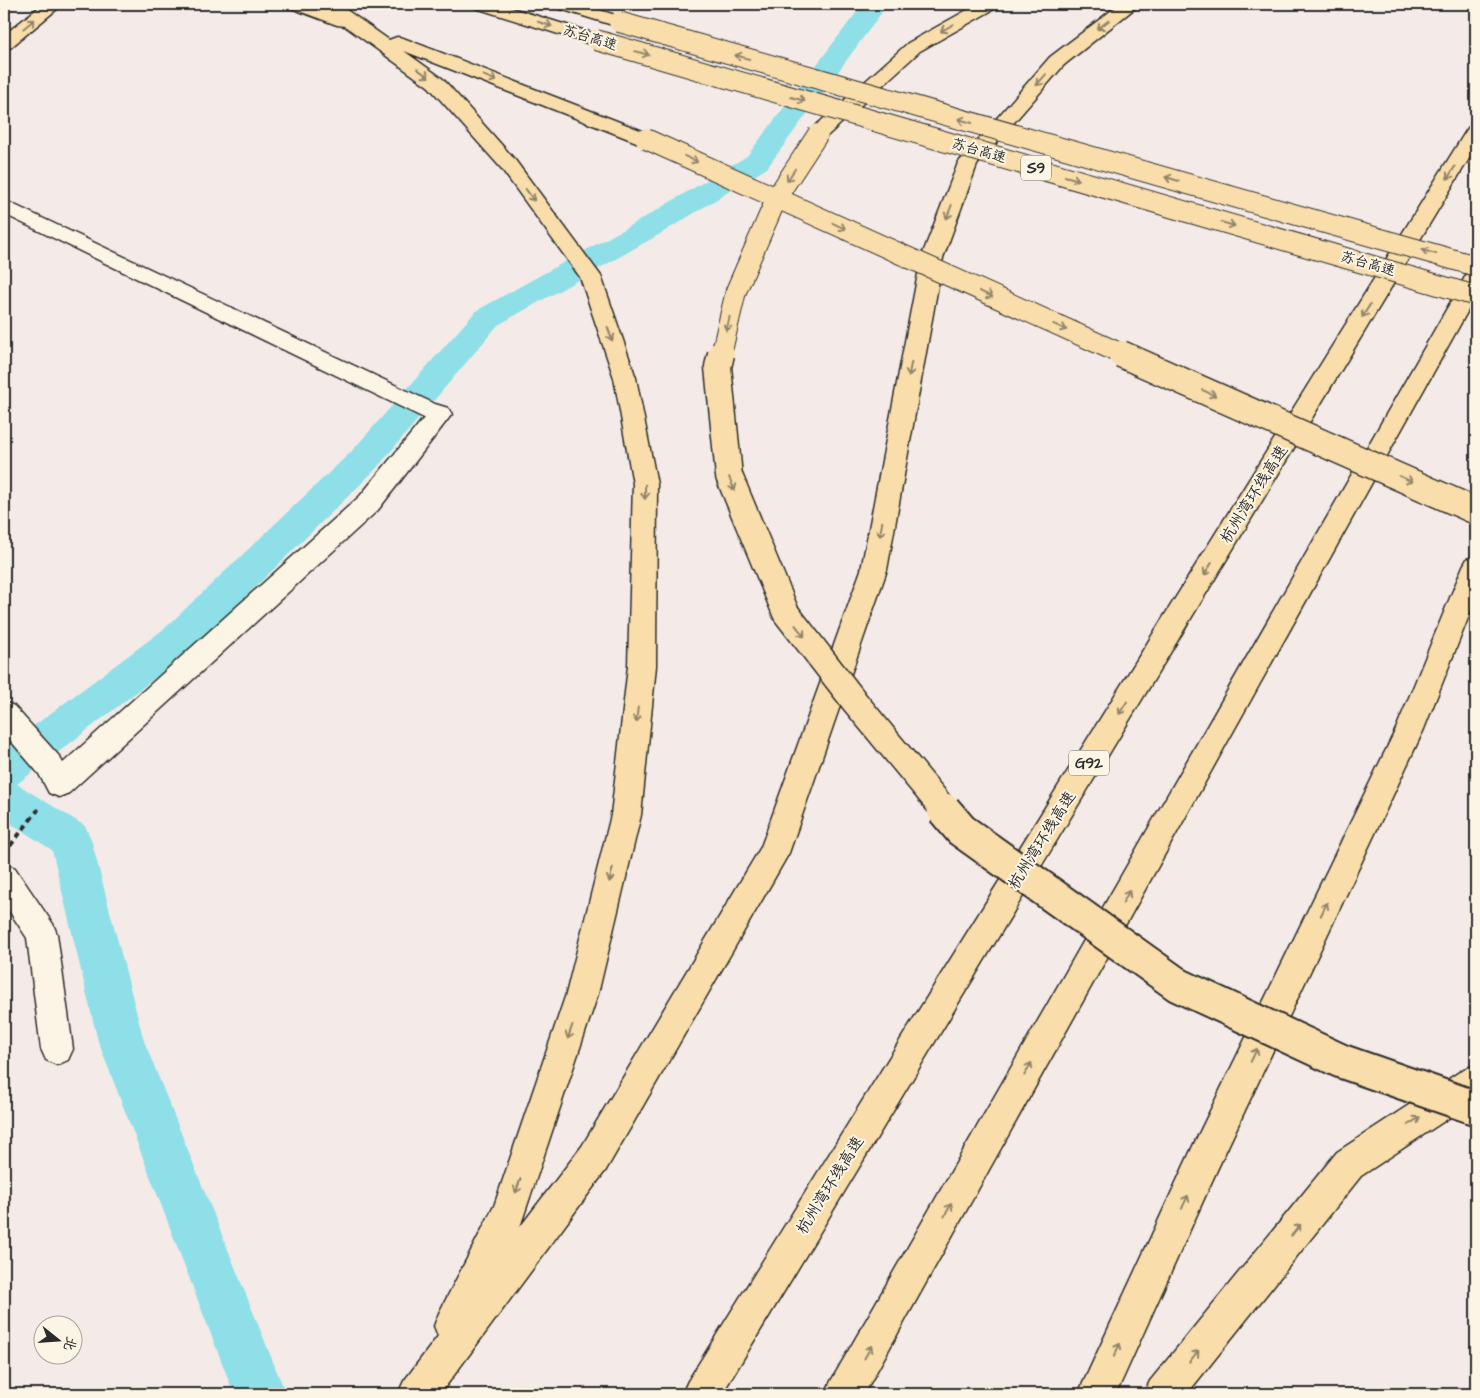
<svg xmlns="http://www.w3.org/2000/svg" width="1480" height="1398" viewBox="0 0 1480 1398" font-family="'Architects Daughter','LXGW WenKai TC',sans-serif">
  <rect width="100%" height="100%" fill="#f4ebe8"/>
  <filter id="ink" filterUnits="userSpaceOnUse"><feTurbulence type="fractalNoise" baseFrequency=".02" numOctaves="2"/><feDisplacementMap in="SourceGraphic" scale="10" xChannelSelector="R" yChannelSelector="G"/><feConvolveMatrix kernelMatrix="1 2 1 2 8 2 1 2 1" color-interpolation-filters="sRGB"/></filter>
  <g filter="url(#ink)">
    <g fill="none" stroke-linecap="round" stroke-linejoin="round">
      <path fill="#8edfe7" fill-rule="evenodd" d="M863 4H888L767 168 662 233 498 325 375 470 190 651 17 784 85 826 91 839 144 1041 286 1394H234L98 1041 52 850 4 819V748L164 629 351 452 476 311 642 219 747 156Z"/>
      <defs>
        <path id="minor" d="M4 200 435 404 448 408 452 414 378 510 69 793 59 797 49 793 39 774 4 733V702L14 706 59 756 63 763 360 496 424 418 4 214Z
          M4 864 15 868 53 924 57 934 73 1049 68 1060 57 1065 46 1060 41 1049 27 938 4 903Z"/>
        <path id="major" d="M43 4H63L10 48 4 49V35Z"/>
        <path id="highway" d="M288 4H313L320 6 318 4H338L389 40 397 37 403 38 653 135 656 139 653 143 646 145 639 143 404 51 443 79 515 160 601 276 636 378 657 484 656 666 641 815 598 994 520 1227 582 1146 761 847 861 570 921 258 958 163 1050 57 1120 4H1140L1064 65 977 165 943 258 887 570 789 853 606 1170 440 1394H398L404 1381 438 1336 434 1326 439 1313 494 1206 566 994 611 815 628 666 633 484 614 378 580 277 501 168 429 87 345 26 337 25 291 8Z
          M473 4H499L602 36 605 40 602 44 596 45 590 44 476 8Z
          M554 4H580L625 18 628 22 625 26 619 27 557 8Z
          M978 4H999L996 8 920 51 825 138 818 140 811 138 808 134 811 130 908 43Z
          M1476 125V147L722 1394H682L688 1381 1466 131 1469 127Z
          M1476 270V296L864 1394H825L831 1381 1465 277 1468 272Z
          M1476 556V598L1424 729 1217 1170 1116 1394H1078L1193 1146 1396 729 1463 566 1467 559Z
          M1476 1065V1100L1361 1176 1187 1394H1144L1150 1381 1337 1152 1464 1069Z"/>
      </defs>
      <use href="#minor" stroke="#2b2b2b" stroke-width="3"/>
      <use href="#major" stroke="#2b2b2b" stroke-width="3"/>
      <use href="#highway" stroke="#2b2b2b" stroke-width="3"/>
      <path stroke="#2b2b2b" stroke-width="3" stroke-dasharray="4.5 4" stroke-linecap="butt" d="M37 811 39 809"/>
      <path stroke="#2b2b2b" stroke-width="4" stroke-dasharray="6 4.5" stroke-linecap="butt" d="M10 846 38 810"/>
      <use href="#minor" fill="#fcf5e5" fill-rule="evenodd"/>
      <use href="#major" fill="#f9deab" fill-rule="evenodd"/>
      <use href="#highway" fill="#f9deab" fill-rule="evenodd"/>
      <defs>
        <path id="highway-bridge-far2" d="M619 22 1476 266
          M596 40 1476 296
          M646 139 1124 355
          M721 355 736 291 778 195 818 134"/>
        <path id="highway-bridge-far1" d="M721 354 718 367 729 476 786 613 855 702 945 811
          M1121 354 1476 511"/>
        <path id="highway-bridge" d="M944 810 961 830 1178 985 1341 1061 1476 1108"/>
      </defs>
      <use href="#highway-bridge-far2" stroke="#2b2b2b" stroke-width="22" stroke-linecap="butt"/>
      <use href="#highway-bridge-far1" stroke="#2b2b2b" stroke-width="29" stroke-linecap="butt"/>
      <use href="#highway-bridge" stroke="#2b2b2b" stroke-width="37" stroke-linecap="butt"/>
      <use href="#highway-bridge-far2" stroke="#f9deab" stroke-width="20"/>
      <use href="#highway-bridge-far1" stroke="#f9deab" stroke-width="26"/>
      <use href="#highway-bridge" stroke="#f9deab" stroke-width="33"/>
    </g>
    <defs><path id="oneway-shaft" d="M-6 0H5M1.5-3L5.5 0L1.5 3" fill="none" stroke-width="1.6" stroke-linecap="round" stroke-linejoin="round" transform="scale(1.25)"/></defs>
    <g stroke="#92846b">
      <use href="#oneway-shaft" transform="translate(29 24) rotate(-39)"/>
      <use href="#oneway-shaft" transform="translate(545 24) rotate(18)"/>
      <use href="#oneway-shaft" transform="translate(1103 25) rotate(142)"/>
      <use href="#oneway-shaft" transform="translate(947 28) rotate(150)"/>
      <use href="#oneway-shaft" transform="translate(642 53) rotate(16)"/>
      <use href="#oneway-shaft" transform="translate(742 57) rotate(-164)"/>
      <use href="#oneway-shaft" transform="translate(423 73) rotate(36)"/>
      <use href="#oneway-shaft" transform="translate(490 78) rotate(21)"/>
      <use href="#oneway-shaft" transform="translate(1041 80) rotate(131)"/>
      <use href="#oneway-shaft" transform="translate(798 99) rotate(16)"/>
      <use href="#oneway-shaft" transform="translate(965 121) rotate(-164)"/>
      <use href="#oneway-shaft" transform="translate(691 159) rotate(25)"/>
      <use href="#oneway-shaft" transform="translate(1451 173) rotate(122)"/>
      <use href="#oneway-shaft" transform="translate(791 175) rotate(123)"/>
      <use href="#oneway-shaft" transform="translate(1072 178) rotate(16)"/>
      <use href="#oneway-shaft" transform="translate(1172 179) rotate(-164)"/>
      <use href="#oneway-shaft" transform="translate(530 195) rotate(54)"/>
      <use href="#oneway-shaft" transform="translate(949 212) rotate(111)"/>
      <use href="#oneway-shaft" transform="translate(1228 224) rotate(16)"/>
      <use href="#oneway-shaft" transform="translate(839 226) rotate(25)"/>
      <use href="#oneway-shaft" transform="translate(1429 252) rotate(-164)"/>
      <use href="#oneway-shaft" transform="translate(986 294) rotate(25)"/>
      <use href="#oneway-shaft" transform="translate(1366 311) rotate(122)"/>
      <use href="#oneway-shaft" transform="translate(728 324) rotate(103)"/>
      <use href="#oneway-shaft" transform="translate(1060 327) rotate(24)"/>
      <use href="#oneway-shaft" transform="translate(610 334) rotate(71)"/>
      <use href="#oneway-shaft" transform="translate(910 369) rotate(101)"/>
      <use href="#oneway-shaft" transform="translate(1209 393) rotate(24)"/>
      <use href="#oneway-shaft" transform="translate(1406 479) rotate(24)"/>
      <use href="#oneway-shaft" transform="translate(732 484) rotate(67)"/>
      <use href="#oneway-shaft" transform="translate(645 492) rotate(91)"/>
      <use href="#oneway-shaft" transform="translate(881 529) rotate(100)"/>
      <use href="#oneway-shaft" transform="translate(1208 569) rotate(122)"/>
      <use href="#oneway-shaft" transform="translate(800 631) rotate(52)"/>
      <use href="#oneway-shaft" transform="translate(1123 708) rotate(122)"/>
      <use href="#oneway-shaft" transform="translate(637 715) rotate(96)"/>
      <use href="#oneway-shaft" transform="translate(611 875) rotate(104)"/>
      <use href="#oneway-shaft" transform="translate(1126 897) rotate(-61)"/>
      <use href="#oneway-shaft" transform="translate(1324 909) rotate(-64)"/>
      <use href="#oneway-shaft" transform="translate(570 1032) rotate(109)"/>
      <use href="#oneway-shaft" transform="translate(1254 1055) rotate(-64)"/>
      <use href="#oneway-shaft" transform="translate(1028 1069) rotate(-61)"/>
      <use href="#oneway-shaft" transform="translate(1414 1121) rotate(-33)"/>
      <use href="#oneway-shaft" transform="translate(518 1186) rotate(109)"/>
      <use href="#oneway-shaft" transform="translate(1185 1202) rotate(-65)"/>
      <use href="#oneway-shaft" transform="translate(948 1210) rotate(-61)"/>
      <use href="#oneway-shaft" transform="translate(1296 1230) rotate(-51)"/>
      <use href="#oneway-shaft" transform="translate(1117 1350) rotate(-65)"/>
      <use href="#oneway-shaft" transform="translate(868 1352) rotate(-61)"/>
      <use href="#oneway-shaft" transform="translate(1194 1356) rotate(-51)"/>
    </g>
  </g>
  <g text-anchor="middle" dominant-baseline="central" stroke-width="4" stroke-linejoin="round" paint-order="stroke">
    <g font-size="14" fill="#2b2b2b" stroke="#fcf5e5">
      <text transform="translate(590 38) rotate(17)">苏台高速</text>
      <text transform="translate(979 151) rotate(16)">苏台高速</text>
      <text transform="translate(1368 264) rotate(16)">苏台高速</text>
    </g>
    <g fill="#fcf5e5" stroke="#6a6863" stroke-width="1">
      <rect x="1021" y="155.5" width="30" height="25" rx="4"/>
      <rect x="1069" y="750.5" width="40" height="25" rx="4"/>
    </g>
    <g font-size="15" font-weight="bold" fill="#2b2b2b">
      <text x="1036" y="168">S9</text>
      <text x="1089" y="763">G92</text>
    </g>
    <g font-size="16" fill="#2b2b2b" stroke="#fcf5e5">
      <text transform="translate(1254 494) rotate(-58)">杭州湾环线高速</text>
      <text transform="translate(1042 840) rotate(-58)">杭州湾环线高速</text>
      <text transform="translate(830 1185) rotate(-58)">杭州湾环线高速</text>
    </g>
  </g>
  <rect width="1480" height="1398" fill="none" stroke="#fcf5e5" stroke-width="20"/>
  <rect x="10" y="10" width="1460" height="1378" fill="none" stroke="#2b2b2b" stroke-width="2" filter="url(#ink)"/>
  <g transform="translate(58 1340) rotate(107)"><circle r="24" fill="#fcf5e5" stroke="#a8a49b"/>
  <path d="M0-4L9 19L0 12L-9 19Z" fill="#2b2b2b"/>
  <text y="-8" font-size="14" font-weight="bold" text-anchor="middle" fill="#2b2b2b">北</text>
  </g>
</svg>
